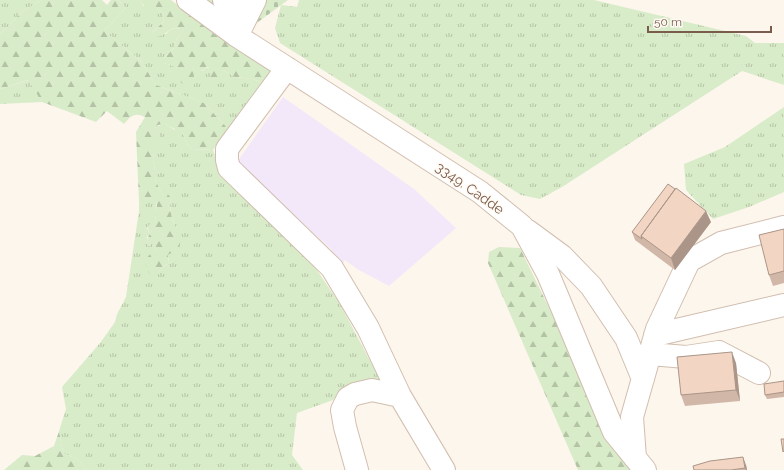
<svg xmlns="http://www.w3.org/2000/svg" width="784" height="470" viewBox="0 0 784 470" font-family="Raleway,sans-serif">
  <defs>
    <pattern id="grass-tufts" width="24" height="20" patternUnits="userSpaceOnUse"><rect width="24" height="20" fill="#d8ecc9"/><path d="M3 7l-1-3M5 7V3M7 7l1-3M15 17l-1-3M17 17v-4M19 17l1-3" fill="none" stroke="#b4c2a5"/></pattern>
    <pattern id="forest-firs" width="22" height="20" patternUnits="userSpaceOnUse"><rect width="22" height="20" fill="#d8ecc9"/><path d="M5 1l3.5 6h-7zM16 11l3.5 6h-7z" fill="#b4c2a5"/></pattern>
    <pattern id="cemetery-stones" width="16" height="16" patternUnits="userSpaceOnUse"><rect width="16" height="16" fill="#d8ecc9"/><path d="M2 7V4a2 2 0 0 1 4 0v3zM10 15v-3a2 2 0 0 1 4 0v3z" fill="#b4c2a5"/></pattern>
  </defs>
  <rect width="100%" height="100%" fill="#fdf6ec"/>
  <path fill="#f3e8fa" d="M283 97 414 189 456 228 389 286 357 269 345 260 343 263 329 254 332 250 237 162Z"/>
  <path fill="url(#grass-tufts)" d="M0 0H42L24 10 0 34Z
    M118 0H140L143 6 156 7 163 14 164 21 152 33 166 34C170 29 173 27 180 29L181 32 180 36 177 38 174 48 164 58V63L176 67 178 72V77H194L192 68 202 71 205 69 206 67 210 69 211 72 223 70 235 77 253 79 263 83 228 129 204 103 156 85 140 60 104 31 126 8Z
    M299 0H594L746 36 755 43H784V85L742 71 562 187 540 199 521 195 280 43 275 28 281 5 297 7Z
    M29 80 42 102 0 104V89Z
    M784 107V192L749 207 713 219 686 190 684 164 725 147Z
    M163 123H166L168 126 184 135 186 143 192 149 213 150 221 170 272 220 314 266 340 304 368 357 385 384 337 396 333 400 297 413 292 455 303 470H87L77 459 63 453 59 431 66 409 62 387 100 343 115 322 117 314 126 297 139 211V202L142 205 149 199 154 197C160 205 154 207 155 215 155 217 156 219 156 221L147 228 150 234 147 237V244L152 242 154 239 156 240V248L154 251 155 279 161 268 169 263 168 255 170 253 175 225 171 215 170 204 171 198 161 192 158 186 155 178V170L153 160 156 131 155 129 156 126H159Z"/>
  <path fill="url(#forest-firs)" d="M42 0H102L107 5 111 0H118L126 8 104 31 140 60 156 85 204 103 228 129 213 150 192 149 186 143 184 135 178 134 175 132V129L168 126 166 123C162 123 160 125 156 126L155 129 159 133 160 138 155 144 153 160 155 170V178L158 186 161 192H166L171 198C170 203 170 208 171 214 173 225 185 238 178 250 176 254 171 252 168 255L169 263 161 268 155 280 149 273 144 261 152 252 154 251 156 248V240H154L150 246H148C146 243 147 237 150 234 148 230 146 225 152 223 153 222 155 222 156 221L154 211C158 207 158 202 154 198L149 199 146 204 142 205 139 202 136 132 145 117C134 112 131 116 124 124L107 111 96 122 42 102 28 80 0 89V34L24 10Z
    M140 0H171L222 40 272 69 263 83 253 79 235 77 223 70C221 76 219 78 213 79L210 75 211 72 208 67H206C203 72 197 72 193 68L194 77V85C188 87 180 85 178 77 177 74 177 71 176 67L164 63V58L174 48 177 38 180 36V29C167 25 167 39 153 36L152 33 164 21 163 14 156 7C147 9 144 8 140 0Z
    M499 247 520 248 615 444 636 470H578L488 263 489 252Z
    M59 431 63 453 77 459 87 470H4L22 455 35 456 54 446Z"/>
  <path fill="url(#cemetery-stones)" d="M208 0H288L247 30Z"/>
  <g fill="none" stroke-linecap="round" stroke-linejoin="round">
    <defs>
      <path id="minor" d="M188 0 237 36 480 192 522 226 548 274 614 432 645 470
        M224 0 246 17
        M237 36 255 0
        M287 68 227 149V160L229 168 332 268 368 328 400 396 444 470
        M528 231 562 256 591 286 626 338 643 379
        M655 335 784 305
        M650 354 686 357 719 352 759 373
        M635 458 632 417 657 329 689 261 721 243 784 227
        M357 470 345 427 342 410 348 398 355 394 372 390 400 396"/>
    </defs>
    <use href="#minor" stroke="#d1beb0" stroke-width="24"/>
    <use href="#minor" stroke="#fff" stroke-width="22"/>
  </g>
  <path fill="#d1b7a8" d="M711 222 675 270 635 240 632 232Z
    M784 229V283L773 286 769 275Z
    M736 363 740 401 685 406 681 395Z
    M784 381V397L767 399 765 395Z
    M746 465 747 470H694Z"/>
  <path fill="#aa9588" d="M706 211 711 222 675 270 671 258Z
    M732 352 736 363 740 401 736 390Z
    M743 457 746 465 747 470H746L745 468Z"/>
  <path fill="#f3d5c3" stroke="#aa9588" d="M668 184 675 189 641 236 642 239 632 232Z
    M676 188 706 211 671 258 641 236Z
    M784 229V271L769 275 759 235Z
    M732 352 736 390 681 395 677 357Z
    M784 381V392L765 395 764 384Z
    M781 439H784V451L783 452Z
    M743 457 745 468 731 470H694L693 466 710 461Z"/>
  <g text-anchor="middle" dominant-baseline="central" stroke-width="3" stroke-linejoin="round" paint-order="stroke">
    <g font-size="14" fill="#7a5c4d" stroke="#fffaf3">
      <text transform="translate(470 188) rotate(35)">3349. Cadde</text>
    </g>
  </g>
  <path d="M648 26v6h123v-6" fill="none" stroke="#7a5c4d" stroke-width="2"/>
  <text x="654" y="26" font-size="12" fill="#7a5c4d" stroke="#fffaf3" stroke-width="3" paint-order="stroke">50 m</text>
</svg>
